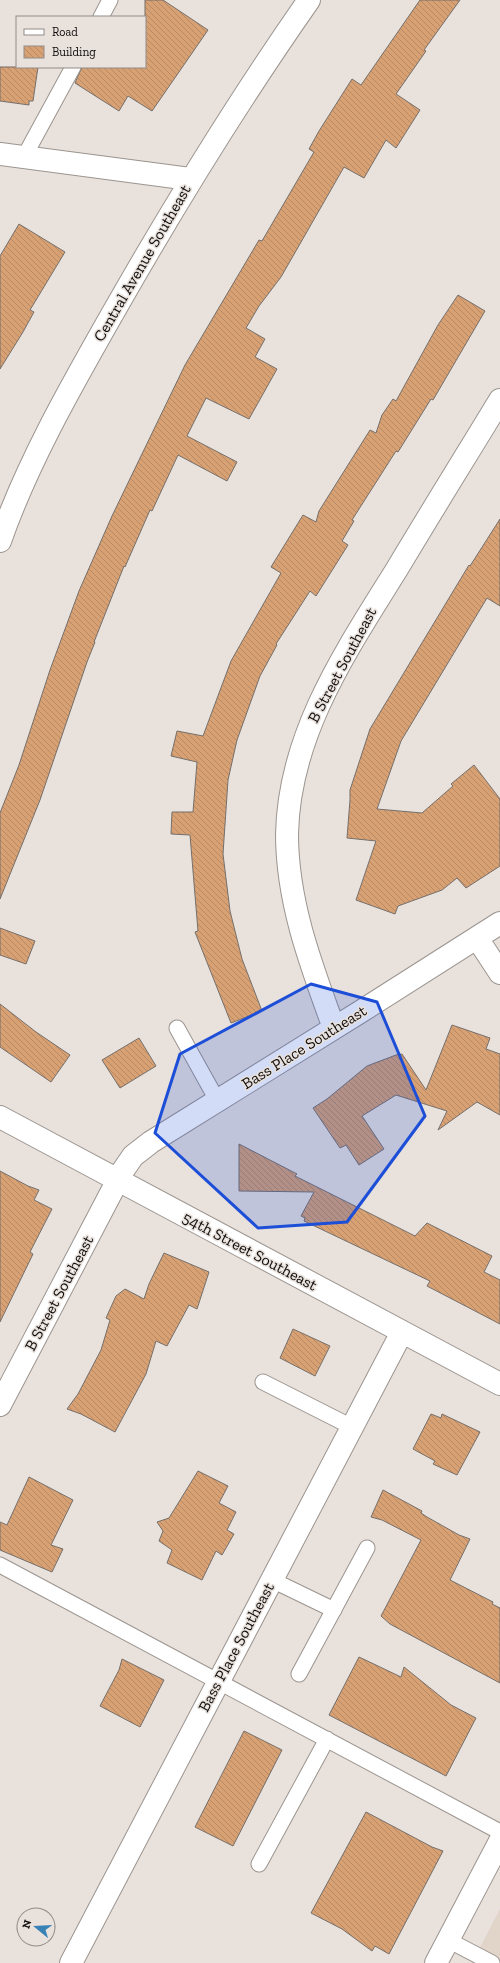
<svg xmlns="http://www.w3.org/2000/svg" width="500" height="1963" viewBox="0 0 500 1963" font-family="'Zilla Slab',serif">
  <defs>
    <pattern id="building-back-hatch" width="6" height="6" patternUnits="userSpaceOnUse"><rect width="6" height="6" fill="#d8a173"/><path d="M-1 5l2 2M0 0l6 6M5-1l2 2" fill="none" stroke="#b88962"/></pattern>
  </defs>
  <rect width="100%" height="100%" fill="#e8e1dc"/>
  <path fill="#e1d4c9" d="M500 1909V1963H472Z"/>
  <path fill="url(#building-back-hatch)" stroke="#756f6b" d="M145 0H163L208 30 152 111 128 96 119 111 75 83 82 67H145Z
    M420 0H460L424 50 426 51 396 94 420 110 396 148 386 140 364 178 344 167 281 277 259 306 246 328 265 339 255 357 277 369 249 419 206 398 187 436 237 462 227 481 178 455 152 511 150 510 125 567 124 566 94 642H95L87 662 40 800 0 899V813L19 765 50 670 79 591 112 516 185 365 259 240 262 241 314 152 309 149 319 131 352 79 361 85Z
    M0 67H38L33 101H29V105L0 101Z
    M19 224 65 252 30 310 34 312 23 332 0 369V256Z
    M458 295 485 311 433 400 431 399 398 452 396 451 352 520 354 521 342 541 348 545 316 596 310 591 276 644 277 645 260 676 237 740 228 780 223 854 230 911 242 959 262 1011 231 1023 195 932 198 931 190 835 171 834 172 812H193L197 762 171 756 177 731 203 736 231 661 281 573 271 567 303 515 316 522 319 511 370 430 376 433 382 415 393 399 396 401 438 325Z
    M500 519V606L487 598 401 741 377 809 422 813 453 786 451 784 474 765 500 799V866L466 888 457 878 442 890 398 906 395 914 356 900 376 841 347 838 350 800V790L370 729 469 565 470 566Z
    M0 928 35 941 26 964 0 955Z
    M0 1004 36 1032 70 1055 51 1082 0 1047Z
    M452 1025 490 1038 486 1049 500 1054V1115L477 1102 438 1130 447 1111 396 1095 362 1116 384 1149 359 1165 346 1145 340 1148 313 1108 327 1099 367 1066 396 1055 402 1054 426 1090Z
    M139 1038 156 1066 120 1088 102 1060Z
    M239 1144 297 1174 295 1176 415 1236 427 1223 492 1256 484 1272 500 1280V1324L427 1286 430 1281 304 1221 305 1218 301 1216 314 1192 239 1191Z
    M0 1171 28 1186 39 1190 34 1200 52 1209 30 1252 33 1254 0 1322Z
    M164 1253 209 1272 197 1309 189 1305 167 1346 156 1341 146 1374 115 1432 81 1414 67 1409 78 1394 101 1350 110 1320 106 1318 116 1296 125 1289 144 1299 149 1284Z
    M293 1329 330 1346 315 1376 280 1358Z
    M431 1414 441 1418 442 1414 480 1432 457 1475 433 1464 435 1461 413 1449Z
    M198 1471 228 1486 219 1503 236 1512 227 1530 234 1534 222 1555 216 1551 202 1580 167 1563 172 1550 159 1541 163 1531 157 1522 169 1518Z
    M29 1477 73 1500 51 1545 63 1549 52 1572 0 1550V1522L7 1525Z
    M383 1490 422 1511 421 1513 427 1517 459 1535 470 1539 450 1580 493 1602 492 1604 500 1608V1683L390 1624 381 1616 421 1540 382 1520 371 1517Z
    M359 1657 401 1677 404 1667 451 1705 476 1718 446 1776 329 1715Z
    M122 1659 164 1680 140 1727 100 1706 119 1670Z
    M244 1731 282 1750 233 1846 195 1827Z
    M366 1812 432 1847 443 1851 389 1954 375 1946 372 1951 342 1929 311 1913Z"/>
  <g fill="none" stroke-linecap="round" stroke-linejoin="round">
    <defs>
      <path id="service" d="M101 17 110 0
        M24 157 73 67
        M177 1028 217 1100
        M263 1382 352 1427
        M0 1565 500 1832
        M272 1580 334 1610
        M299 1674 367 1548
        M259 1864 327 1739
        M448 1940 492 1963"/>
      <path id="minor" d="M0 154 190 179
        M477 938 500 973
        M334 1028C311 965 287 902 287 834 289 734 346 651 397 569 431 512 466 456 500 400
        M0 1117 500 1384
        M0 1405 122 1172 133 1156 151 1142 360 1012 500 923
        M71 1963 402 1332
        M436 1963 500 1841"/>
      <path id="secondary" d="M0 541C28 461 72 385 114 311 175 204 239 100 309 0"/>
    </defs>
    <use href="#service" stroke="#9b948f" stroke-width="17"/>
    <use href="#minor" stroke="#9b948f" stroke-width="24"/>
    <use href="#secondary" stroke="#9b948f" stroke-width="24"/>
    <use href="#service" stroke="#fff" stroke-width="15"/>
    <use href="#minor" stroke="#fff" stroke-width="22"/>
    <use href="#secondary" stroke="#fff" stroke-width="22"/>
  </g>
  <path fill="#1d4ed8" fill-opacity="0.2" stroke="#1d4ed8" stroke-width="3" stroke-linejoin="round" d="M311 984 377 1002 425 1116 347 1222 258 1228 155 1133 180 1054Z"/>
  <g text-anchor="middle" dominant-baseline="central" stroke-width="3" stroke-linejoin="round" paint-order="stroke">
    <g font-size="16" fill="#0f0c0b" stroke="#e8e1dc">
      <text transform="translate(142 263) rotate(-60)">Central Avenue Southeast</text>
      <text transform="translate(342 665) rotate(-62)">B Street Southeast</text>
      <text transform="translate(304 1047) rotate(-32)">Bass Place Southeast</text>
      <text transform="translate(250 1251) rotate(28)">54th Street Southeast</text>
      <text transform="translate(59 1293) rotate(-62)">B Street Southeast</text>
      <text transform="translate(236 1647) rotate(-62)">Bass Place Southeast</text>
    </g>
  </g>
  <rect x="16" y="16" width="130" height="52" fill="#e8e1dc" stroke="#918c88"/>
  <rect x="24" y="29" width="20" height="6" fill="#ffffff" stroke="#918c88"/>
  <text x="52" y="36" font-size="12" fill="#0f0c0b">Road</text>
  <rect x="24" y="46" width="20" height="12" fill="url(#building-back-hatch)" stroke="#918c88"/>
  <text x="52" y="56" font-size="12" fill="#0f0c0b">Building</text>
  <g transform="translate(36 1927) rotate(288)"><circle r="19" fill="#e8e1dc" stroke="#918c88"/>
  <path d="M0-3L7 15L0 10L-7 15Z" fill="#3882b6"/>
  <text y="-6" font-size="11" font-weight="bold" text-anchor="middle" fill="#0f0c0b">N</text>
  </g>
</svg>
